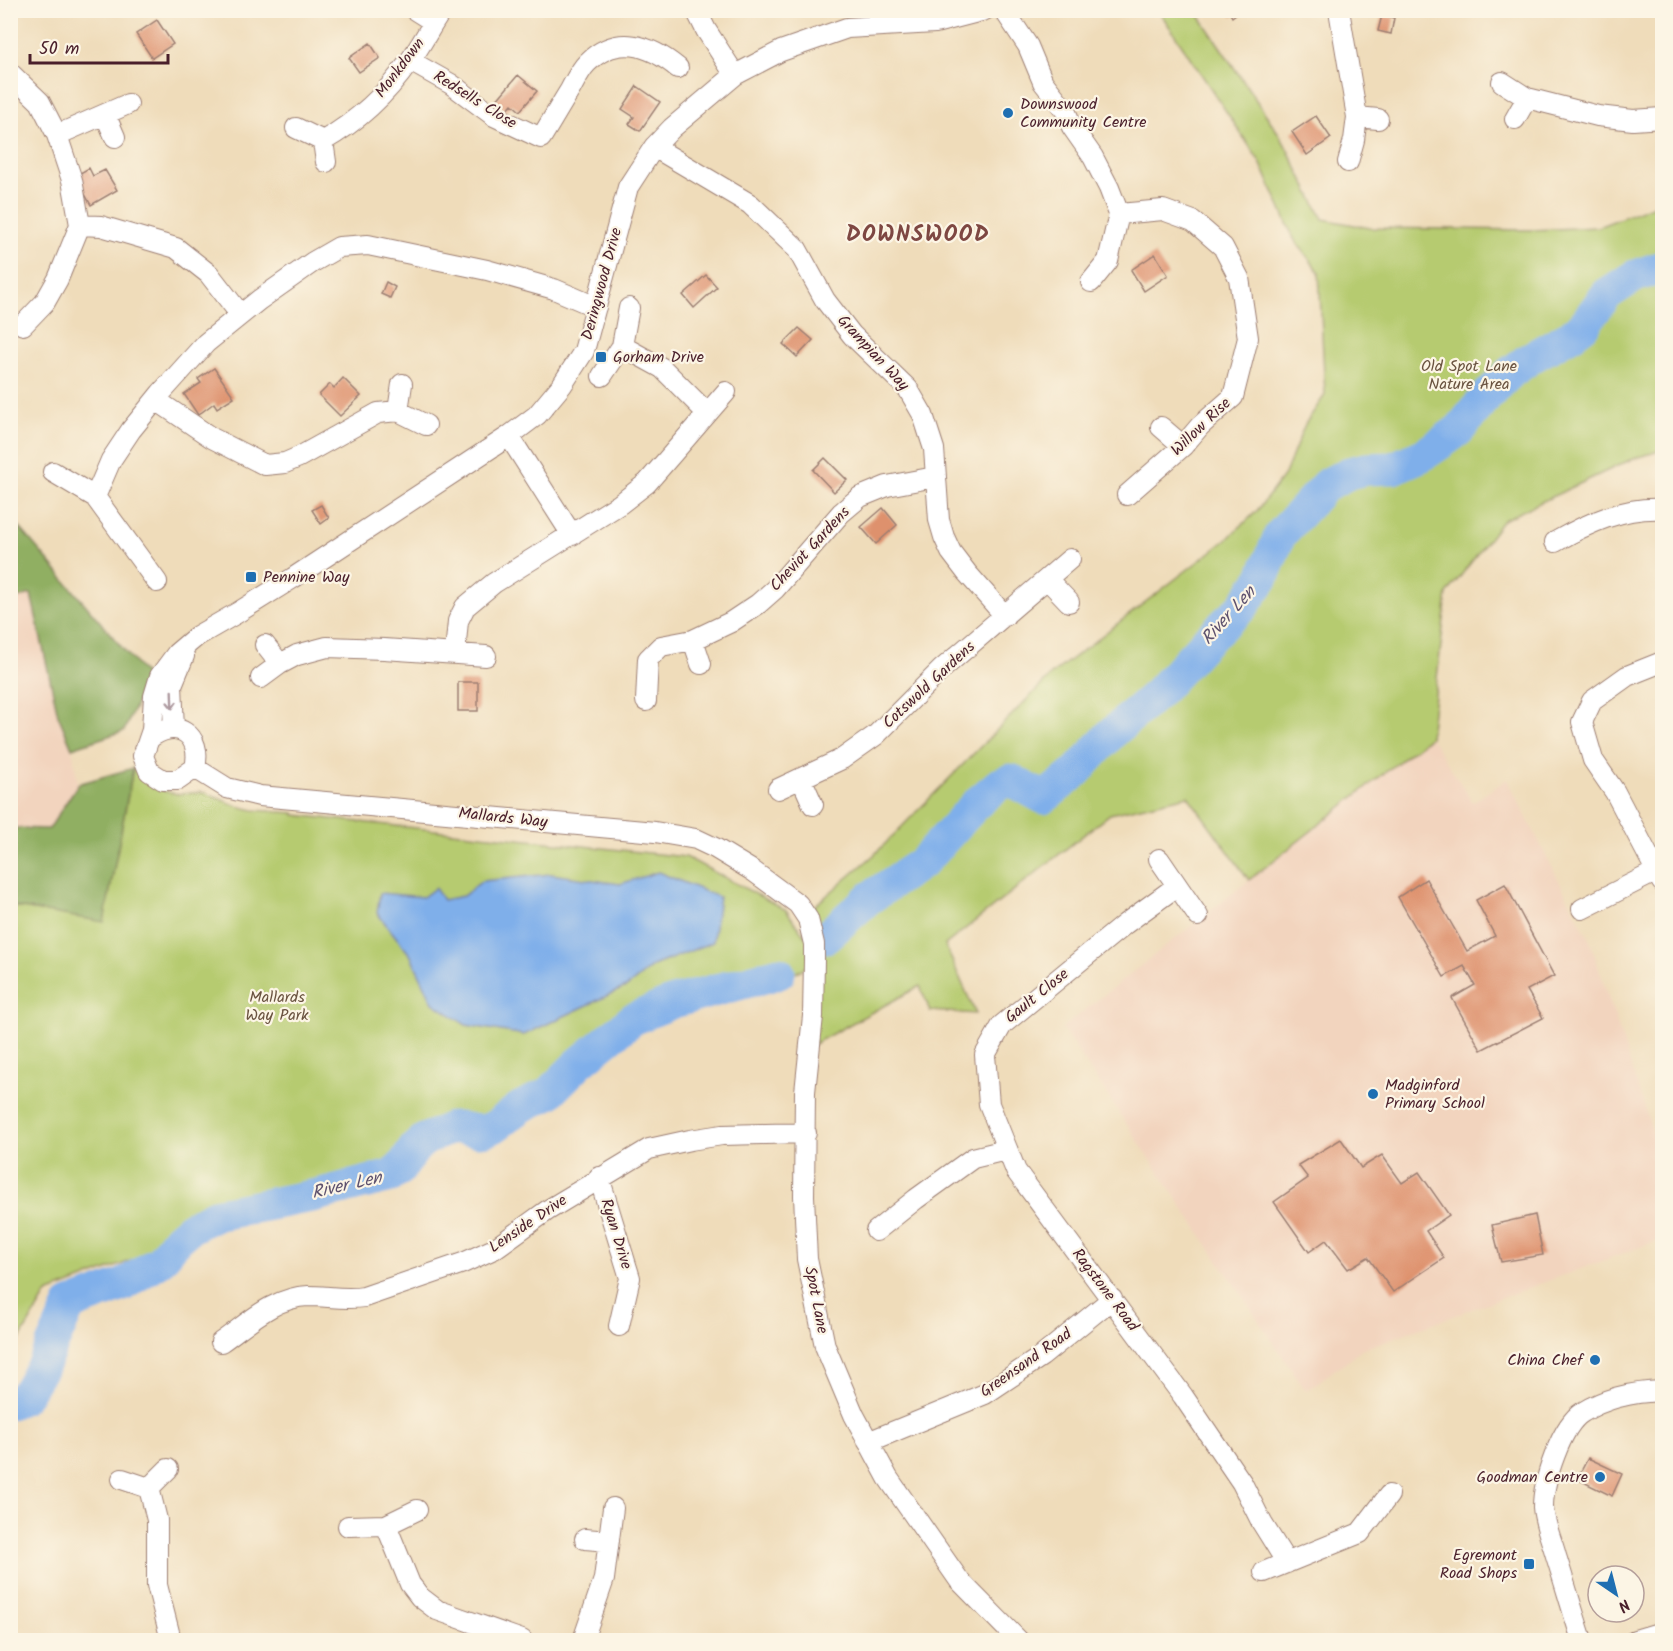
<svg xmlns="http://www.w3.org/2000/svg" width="1673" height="1651" viewBox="0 0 1673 1651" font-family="Kalam,sans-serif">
  <rect width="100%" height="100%" fill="#fcf5e5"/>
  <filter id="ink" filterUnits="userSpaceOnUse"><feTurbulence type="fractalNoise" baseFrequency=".0167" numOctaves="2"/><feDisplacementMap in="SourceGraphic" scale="12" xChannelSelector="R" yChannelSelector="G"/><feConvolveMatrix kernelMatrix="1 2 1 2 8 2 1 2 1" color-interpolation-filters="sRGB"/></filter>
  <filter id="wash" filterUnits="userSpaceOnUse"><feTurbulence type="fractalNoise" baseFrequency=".008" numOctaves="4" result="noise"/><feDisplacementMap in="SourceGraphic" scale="24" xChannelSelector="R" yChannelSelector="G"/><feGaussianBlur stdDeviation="1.35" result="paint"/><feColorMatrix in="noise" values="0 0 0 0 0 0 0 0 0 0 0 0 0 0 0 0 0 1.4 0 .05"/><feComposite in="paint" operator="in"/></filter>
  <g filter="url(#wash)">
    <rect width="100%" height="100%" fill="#efdcba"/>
    <path fill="#f2d4be" d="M31 593 72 748 78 784 49 829 11 828V600Z
      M1430 737 1473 802 1507 779 1590 941 1662 1160V1239L1363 1349 1306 1391 1062 1028Z"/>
    <path fill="#b6cb70" stroke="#80754e" stroke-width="1.5" d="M1159 11H1196L1281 137 1323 219 1370 228 1532 230 1598 227 1662 202V450L1630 460 1503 520 1447 594 1430 737 1249 880 1188 796 1110 814 945 945 976 1014 930 1011 920 986 810 1046 806 967 780 981 672 1010C631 1027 603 1058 569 1086 548 1103 524 1119 502 1135L472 1131 449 1135 431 1145 393 1179 216 1218C191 1228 180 1239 165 1261L151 1253 47 1293 11 1354V906L104 921 133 768 164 791 177 794 204 792 237 806 254 810 295 813V815L686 857 786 910 805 936V914L874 855 1052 674 1226 540 1256 512 1285 474 1305 424 1325 395 1319 272 1294 239 1260 162Z"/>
    <path fill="#90af62" stroke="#6d6746" stroke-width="1.5" d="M10 516 148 678 124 731 72 748 58 715 31 594 11 600Z
      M133 768 104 922 11 906V828L49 829 78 784Z"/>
    <path fill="#7fafea" stroke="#64678a" stroke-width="1.5" d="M658 872 719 897 713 942 653 966 628 986 524 1035 466 1025 433 1003 411 956 377 913 380 893 423 897 435 888 443 900 463 896 482 881 551 874 620 884Z"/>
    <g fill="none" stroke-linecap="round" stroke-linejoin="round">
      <path stroke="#7fafea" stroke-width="33" d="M826 937 868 899 922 863 978 802 998 785 1011 780 1044 798 1075 773 1111 734 1157 694 1206 641 1243 606 1262 579 1280 535 1326 485 1349 473 1366 469 1393 468 1423 455 1441 443 1459 430 1487 396 1511 372 1532 357 1571 335 1583 326 1607 294 1635 276 1662 267
        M10 1403 24 1397 42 1367 70 1305 123 1285 161 1260 176 1240 190 1228 214 1215 317 1195 391 1176 401 1168 415 1148 424 1140 453 1127 478 1131 487 1130 497 1125 521 1107 548 1094 579 1063 633 1019 673 1002 779 973"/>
    </g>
    <g id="blocks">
      <path fill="#de916d" d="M1228 10H1241L1232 17Z
        M1382 15 1394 18 1391 34 1378 31Z
        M157 20 173 44 152 58 136 34Z
        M370 43 380 58 359 72 349 58Z
        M518 75 537 91 520 111 512 104 506 111 496 101Z
        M637 86 660 102 640 131 629 124 634 117 622 109Z
        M1316 116 1331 138 1307 155 1292 132Z
        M89 168 93 176 105 170 117 190 91 205 75 176Z
        M1155 254 1168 275 1144 291 1131 270Z
        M706 275 717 287 694 308 683 295Z
        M386 282 395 287 390 298 381 294Z
        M799 328 813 340 797 357 783 344Z
        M214 368 234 397 217 408 214 403 198 415 184 394 201 383 198 379Z
        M343 378 361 396 340 416 319 395 330 384 334 388Z
        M825 458 847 480 834 492 813 470Z
        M321 505 329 518 321 524 312 510Z
        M883 508 897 525 876 544 861 527Z
        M458 682H478V711H458Z
        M1426 879 1467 951 1495 936 1476 900 1505 884 1554 976 1527 990 1543 1018 1481 1050 1452 998 1475 985 1464 966 1444 977 1398 897Z
        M1341 1139 1361 1168 1382 1155 1402 1183 1419 1172 1449 1215 1426 1231 1444 1258 1393 1292 1368 1257 1348 1269 1326 1240 1309 1252 1274 1202 1308 1178 1298 1165Z
        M1535 1215 1543 1255 1501 1262 1492 1225Z
        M1588 1458 1622 1474 1612 1496 1577 1479Z"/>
    </g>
  </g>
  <g filter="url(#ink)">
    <use href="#blocks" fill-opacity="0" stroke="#9c7e72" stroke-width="1.5"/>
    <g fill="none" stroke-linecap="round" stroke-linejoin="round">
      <defs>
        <path id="minor" d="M415 10 434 22
          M696 10 706 30 735 75
          M1004 10 1028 46 1043 82 1065 110 1072 127 1093 157 1109 188 1119 214 1108 261 1091 282
          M1339 10 1357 117 1354 140 1348 162
          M410 61 451 84 494 116 541 138C551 122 560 106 570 90 575 81 580 70 587 63 617 33 650 45 678 68
          M10 73 40 102 57 135 72 180 80 225 58 279 45 302 23 325
          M1502 82 1527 98 1598 116 1633 120 1662 118
          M105 114 115 137
          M1357 117 1378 119
          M1515 119 1527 98
          M296 128 323 141C358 121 386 95 409 62 421 46 430 27 442 10
          M57 135 128 104
          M323 141 326 162
          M654 147 750 204 797 249 825 300 852 335 908 389 923 415 934 449 939 520 944 537 951 552 967 573 1005 616
          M1119 214 1163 210 1193 221 1223 247 1239 278 1248 338 1233 397 1200 426 1183 446 1127 495
          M80 225 101 226 176 248 209 274 240 314
          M622 346 662 368 707 413
          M602 376 622 346 629 308
          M156 400 212 438 265 465 285 463 299 457 378 413 398 411 426 425
          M398 411 402 384
          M1161 427 1183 446
          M509 436 572 535
          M53 472 95 497 157 582
          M95 497 111 460 131 430 161 393 206 343 259 300 313 262 339 247 368 245 487 270 554 289 596 307
          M1555 542C1588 523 1623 507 1662 509
          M1048 580 1069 602
          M693 640 701 664
          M265 645 280 664
          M455 653 458 621 465 607 494 583 620 504 647 483 726 392
          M1662 662 1627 676 1592 701 1582 722 1593 760 1615 792 1662 882
          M261 678 280 664 297 655 327 647 384 649 486 656
          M646 701 648 659 661 646 693 640 731 622 758 604 775 589 841 513 860 497 887 486 935 477
          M174 728 172 685 184 656
          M149 739C176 717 203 734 195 768L178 780H163L149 771 143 756 152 730 154 696 160 676 177 653 197 636 237 613 293 578 509 436 537 415 562 385 584 351 628 187 654 147 672 128 735 75 781 51 847 28 935 23 985 10
          M195 768 227 788 260 796 655 832 696 839 715 848 753 871 798 904 808 919 814 944V960L813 1016 805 1092 804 1196 807 1259 825 1346 854 1415 888 1478 959 1580 1018 1640
          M801 778 813 805
          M778 789 842 759 876 735 942 669 1070 559
          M1159 859 1198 916
          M1177 886 1125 924 1002 1025 985 1055 989 1104 1016 1171 1183 1396 1242 1483 1262 1523 1287 1563
          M1582 909 1657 871
          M599 1177 630 1278 619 1326
          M876 1231 916 1199 973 1158 1006 1150
          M221 1342C247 1324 274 1297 308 1296 327 1296 345 1300 364 1297L463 1263 494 1249 548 1210 649 1149 690 1140 722 1135 806 1133
          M868 1442 985 1394 1042 1356 1112 1299
          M122 1479 149 1488 168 1469
          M149 1488 157 1520V1585L171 1640
          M386 1525 410 1584 420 1597 437 1610 522 1640
          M348 1526 386 1525 417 1510
          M585 1539 609 1541
          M1264 1572 1360 1533 1389 1495
          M583 1640 604 1579 613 1508
          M1582 1640C1573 1613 1565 1584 1556 1556 1552 1541 1544 1523 1543 1507 1543 1482 1561 1425 1583 1412 1607 1397 1635 1392 1662 1391
          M1635 1640 1662 1632"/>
      </defs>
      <use href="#minor" stroke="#9c7e72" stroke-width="22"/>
      <use href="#minor" stroke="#fff" stroke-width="20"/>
    </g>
    <defs><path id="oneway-shaft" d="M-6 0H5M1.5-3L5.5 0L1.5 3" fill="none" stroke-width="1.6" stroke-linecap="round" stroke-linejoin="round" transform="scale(1.5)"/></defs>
    <use stroke="#ae9aa0" href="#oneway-shaft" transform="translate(172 700) rotate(88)"/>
  </g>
  <g fill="#1f6fb2" stroke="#fcf5e5" stroke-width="2">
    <circle cx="1008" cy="113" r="6"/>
    <rect x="595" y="351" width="12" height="12" rx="3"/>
    <rect x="245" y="571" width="12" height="12" rx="3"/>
    <circle cx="1373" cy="1094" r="6"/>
    <circle cx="1595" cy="1360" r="6"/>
    <circle cx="1600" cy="1477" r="6"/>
    <rect x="1523" y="1558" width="12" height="12" rx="3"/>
  </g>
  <g text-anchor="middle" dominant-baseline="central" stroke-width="4.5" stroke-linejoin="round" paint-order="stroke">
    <g font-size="16" fill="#4a1f2b" stroke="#fcf5e5">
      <text transform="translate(400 68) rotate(-53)">Monkdown</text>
      <text transform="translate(475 100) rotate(32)">Redsells Close</text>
      <text transform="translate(602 284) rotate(-75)">Deringwood Drive</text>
      <text transform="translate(873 353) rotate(47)">Grampian Way</text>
      <text transform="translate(1201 427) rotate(-44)">Willow Rise</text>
      <text transform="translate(810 549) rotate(-47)">Cheviot Gardens</text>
      <text transform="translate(929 685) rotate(-43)">Cotswold Gardens</text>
      <text transform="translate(503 818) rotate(6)">Mallards Way</text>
      <text transform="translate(1037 996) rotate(-39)">Gault Close</text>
      <text transform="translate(528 1224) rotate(-34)">Lenside Drive</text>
      <text transform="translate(616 1234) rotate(73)">Ryan Drive</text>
      <text transform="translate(1105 1290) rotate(53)">Ragstone Road</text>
      <text transform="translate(816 1300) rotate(79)">Spot Lane</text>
      <text transform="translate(1026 1363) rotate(-35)">Greensand Road</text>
    </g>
    <g font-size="16" fill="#4a1f2b" stroke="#fcf5e5" text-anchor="start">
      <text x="1020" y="104">Downswood<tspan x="1020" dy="18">Community Centre</tspan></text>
      <text x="613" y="357">Gorham Drive</text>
      <text x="263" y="577">Pennine Way</text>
      <text x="1385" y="1085">Madginford<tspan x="1385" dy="18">Primary School</tspan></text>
      <text x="1583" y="1360" text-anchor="end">China Chef</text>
      <text x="1588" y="1477" text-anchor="end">Goodman Centre</text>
      <text x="1517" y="1555" text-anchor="end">Egremont<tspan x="1517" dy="18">Road Shops</tspan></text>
    </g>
    <g font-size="16" fill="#6a5340" stroke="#fcf5e5">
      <text x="1469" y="366">Old Spot Lane<tspan x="1469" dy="18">Nature Area</tspan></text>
      <text x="277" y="997">Mallards<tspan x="277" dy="18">Way Park</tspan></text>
    </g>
    <g font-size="18" font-style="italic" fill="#5d516e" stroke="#fcf5e5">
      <text transform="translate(1229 616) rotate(-48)">River Len</text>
      <text transform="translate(347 1186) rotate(-13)">River Len</text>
    </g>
    <g font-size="22" font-weight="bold" letter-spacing="1.5" fill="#7e4742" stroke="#fcf5e5">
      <text x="918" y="235">DOWNSWOOD</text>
    </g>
  </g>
  <rect width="1673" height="1651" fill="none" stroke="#fcf5e5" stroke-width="36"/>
  <g transform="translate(1616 1594) rotate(145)"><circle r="28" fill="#fcf5e5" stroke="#b59f9b" stroke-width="1.5"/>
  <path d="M0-4.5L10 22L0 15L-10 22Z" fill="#1f6fb2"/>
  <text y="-9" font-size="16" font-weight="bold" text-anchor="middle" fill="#4a1f2b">N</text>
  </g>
  <path d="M30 54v9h138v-9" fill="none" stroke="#4a1f2b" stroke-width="3"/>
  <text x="39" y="54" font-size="18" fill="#4a1f2b" stroke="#fcf5e5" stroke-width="4.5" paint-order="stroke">50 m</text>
</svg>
